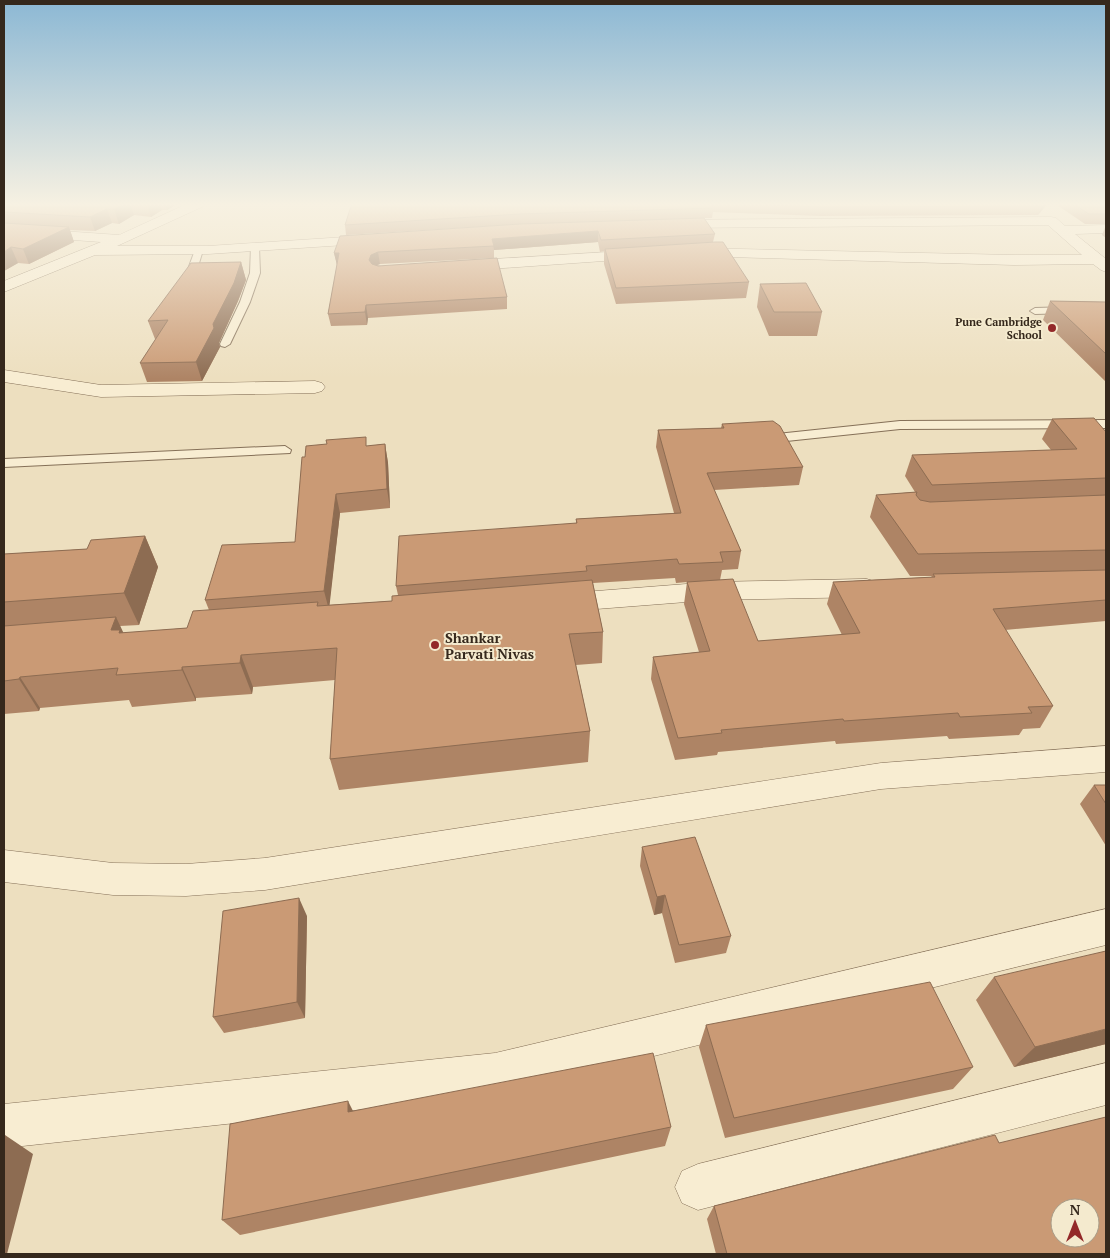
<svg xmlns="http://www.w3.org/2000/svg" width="1110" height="1258" viewBox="0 0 1110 1258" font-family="'PT Serif',serif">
  <rect width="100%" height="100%" fill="#eddfbf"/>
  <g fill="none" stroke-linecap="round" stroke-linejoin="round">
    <defs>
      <path id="lane" d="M255 244 259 247 260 273 250 302 230 344 225 347 221 346 220 344 240 302 250 273 251 247Z
        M199 247 203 250 193 283 191 285H185L183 283 195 250Z
        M1106 306V312L1035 314 1030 311 1035 308Z
        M1106 420V428L900 429 777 442 771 438 777 434 900 421Z
        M285 446 291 450 290 453 4 467V459Z"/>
      <path id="street" d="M189 203H206L204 206 117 246H208L376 235 381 236 383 239 381 242 376 243 208 254 95 255 4 292V281L101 242 4 235V227L119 235Z
        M1051 217 1056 218 1065 226 1106 225V233L1075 234 1106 259V272L1101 270 1093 264 1014 265 691 256 686 255 684 252 686 249 691 248 1014 255H1082L1048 225 672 228 665 224 672 220Z
        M641 250 646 252 649 255 646 258 462 271 457 269 454 266 457 263 462 261Z
        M4 370 101 385 315 381 322 383 325 387 322 391 315 393 101 397 4 382Z
        M867 579 876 582 880 588 876 594 867 597 712 600 558 612 549 609 545 603 549 597 558 594 712 582Z
        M1106 746V772L881 789 265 890 186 896 113 895 4 882V850L113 863 186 864 265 858 881 763Z
        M1106 909V945L495 1095 4 1148V1104L495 1053Z
        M1106 1063V1105L698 1210 682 1203 675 1187 682 1171 698 1164Z"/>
    </defs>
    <use href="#lane" stroke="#857058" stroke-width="2"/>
    <use href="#street" stroke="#857058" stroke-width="1"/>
    <use href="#lane" fill="#f8edd2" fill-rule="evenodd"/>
    <use href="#street" fill="#f8edd2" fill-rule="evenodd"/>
  </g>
  <path fill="#ae8465" d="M4 203H179L167 210H162L151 217 134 215 119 224 112 223 95 231 70 230 74 242 29 264 18 263 4 271Z
    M352 203H1048L1038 215 820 216 713 212 712 218H704L715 234 713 242 749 282 746 298 616 304 604 264V251L600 252 598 242 494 250V258L380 264 377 265 507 297V309L368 318 367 325 331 326 328 314 337 265 334 253 520 224 346 235 345 225Z
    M1054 203H1106V224H1085Z
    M1106 225V238L1102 235Z
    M241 262 246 280 238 301 219 343 220 347 202 381 147 382 140 363 156 339H155L148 321Z
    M760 284 822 312 817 336H769L757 307Z
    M1050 301 1106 302V382L1043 320Z
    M1052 419 1106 432V621L1005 630 1053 706 1040 728 1023 729 1019 735 949 739 947 736 836 744 835 741 718 752 717 755 675 760 651 679 653 657 699 652 684 604 687 582 676 583 675 578 593 583 603 632 602 663 576 665 590 731 588 762 339 790 330 759 335 680 253 687 252 694 196 698V701L132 707 129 700 40 708 39 711 4 714V554L87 549 145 536 158 567 139 625 120 626 123 633 187 628 209 610 205 600 295 542 368 446 385 444 388 463 390 508 340 513 329 605 392 601 398 595 396 586 576 523V519L674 513 656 447 658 430 721 428 722 424 803 467 799 485 714 490 741 551 738 569 722 570 720 580 758 641 842 635 827 604 833 582 931 577 932 576H910L870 517 876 495 915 492 905 476 912 455 1051 450 1042 439Z
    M1094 785H1106V846L1080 804Z
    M642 847 731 936 726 953 675 963 662 913 654 915 640 866Z
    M307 916 305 1018 224 1033 213 1017Z
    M994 977 1106 1044 1014 1067 976 1000Z
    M706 1025 973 1067 953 1089 725 1138 699 1047Z
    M353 1111 671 1127 665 1146 240 1235 222 1220Z
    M999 1143 1106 1254H716L707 1219 714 1206Z"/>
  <path fill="#8d6c52" d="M127 203H130L134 215 119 224 114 209Z
    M147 203H160L162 210 151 217Z
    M164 203H179L167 210Z
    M1044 203H1048L1038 215 1042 206Z
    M107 209 112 223 95 231 90 217Z
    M69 227 74 242 29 264 23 249Z
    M598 231V242L494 250 492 239Z
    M11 247 18 263 4 271V252Z
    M378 252 380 264 372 267 369 260 371 255Z
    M334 253H339L337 265Z
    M241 262 246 280 238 301 219 343 220 347 202 381 196 362Z
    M366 305 368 318 367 325 365 312Z
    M385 444 388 463 390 508 387 489Z
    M336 494 340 513 329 610 324 591Z
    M145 536 158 567 139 625 124 593Z
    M116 617 131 649 111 630Z
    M241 655 253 687 252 694 240 663Z
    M182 667 196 698V701L182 670Z
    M20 677 40 708 39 711 19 679Z
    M665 895 662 913 654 915 657 897Z
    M299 898 307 916 305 1018 297 1002Z
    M1106 1029V1044L1014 1067 1035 1047Z
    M348 1101 358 1121 348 1112Z
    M5 1135 33 1154 7 1254H4V1140Z"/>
  <path fill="#ca9a75" stroke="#8d6c52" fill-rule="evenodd" d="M4 203H127L114 209H107L90 217 4 212Z
    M352 203H1044L1042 206 822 207 711 203 713 208 520 214 345 225Z
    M1072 203H1106V214H1089Z
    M704 218 715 234 601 240 598 231 492 239 494 246 378 252 371 255 369 260 372 264 378 266 497 258 507 297 366 305 365 312 328 314 339 253H334L340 236 520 224Z
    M4 223 69 227 23 249 11 247 4 252Z
    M715 242H723L749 282 616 288 605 249Z
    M241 262 234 283 213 324 214 328 196 362 140 363 168 320 148 321 191 263Z
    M806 283 822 312H774L760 284Z
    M1050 301 1106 302V354Z
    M1094 418 1106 432V478L932 485 912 455 1077 449 1052 419Z
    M773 421 780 426 803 467 707 473 741 551 720 552 723 562 679 564 677 559 586 566 587 571 396 586 399 536 577 523 576 519 681 513 658 430 724 428 722 424Z
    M366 437V446L385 444 387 489 336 494 324 591 205 600 222 545 295 542 302 457H305L306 446 327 444 326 440Z
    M917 492 916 495 920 500 930 502 1106 495V550L918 554 876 495Z
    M145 536 124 593 4 602V554L87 549 91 540Z
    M1106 570V600L993 609 1053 706 1028 707 1032 713 960 717 958 713 844 721 843 719 721 730 722 733 678 738 653 657 710 651 687 582 733 579 758 641 860 633 833 582 935 577 933 574Z
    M592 580 603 632 569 634 590 731 330 759 337 648 241 655 240 663 182 667V670L116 675 118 668 20 677 19 679 4 681V626L116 617 111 630H120L119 633 187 628 193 611 318 602 317 606 392 601V596Z
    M1094 785H1106V804Z
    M695 837 731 936 679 945 665 895 657 897 642 847Z
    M299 898 297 1002 213 1017 223 911Z
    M1106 951V1029L1035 1047 994 977Z
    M930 982 973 1067 734 1118 706 1025Z
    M653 1053 671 1127 222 1220 230 1124 348 1101V1112Z
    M1106 1117V1254H727L714 1206 995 1135 999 1143ZM1060 1208H1090V1238H1060Z"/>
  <linearGradient id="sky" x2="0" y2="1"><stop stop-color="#8cb8d4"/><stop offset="0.54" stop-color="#f7f1e2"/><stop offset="1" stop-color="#f7f1e2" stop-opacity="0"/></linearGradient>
  <rect width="1110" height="379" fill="url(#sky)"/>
  <g fill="#932929" stroke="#f4eace" stroke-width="2">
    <circle cx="1052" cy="328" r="5"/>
    <circle cx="435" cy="645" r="5"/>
  </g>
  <g text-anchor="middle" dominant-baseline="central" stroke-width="4" stroke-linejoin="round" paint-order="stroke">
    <g font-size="11" font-weight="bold" fill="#35281c" stroke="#f4eace" text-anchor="end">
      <text x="1042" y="322">Pune Cambridge<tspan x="1042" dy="13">School</tspan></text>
    </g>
    <g font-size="14" font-weight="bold" fill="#35281c" stroke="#f4eace" text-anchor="start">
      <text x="445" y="637">Shankar<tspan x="445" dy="16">Parvati Nivas</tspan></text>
    </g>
  </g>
  <rect width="1110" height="1258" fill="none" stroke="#35281c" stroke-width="10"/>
  <g transform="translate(1075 1223)"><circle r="24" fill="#f4eace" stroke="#a89c87"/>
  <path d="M0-4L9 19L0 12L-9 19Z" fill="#932929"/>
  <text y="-8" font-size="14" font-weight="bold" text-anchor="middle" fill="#35281c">N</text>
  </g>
</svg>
